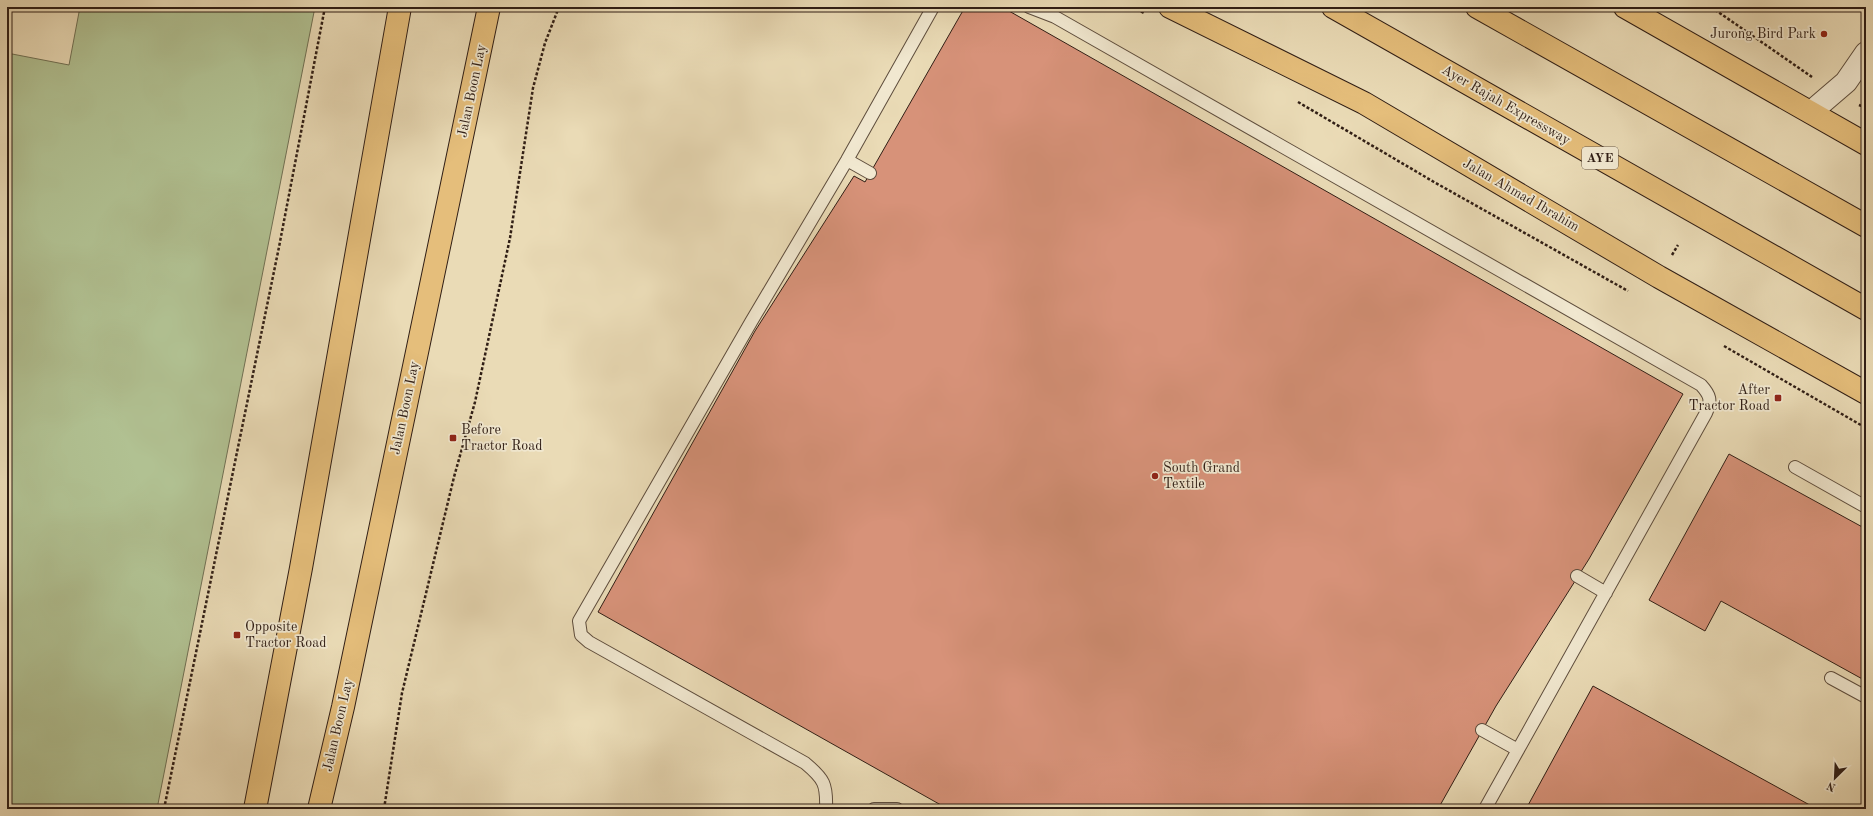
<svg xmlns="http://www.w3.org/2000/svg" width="1873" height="816" viewBox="0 0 1873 816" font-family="'Old Standard TT',serif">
  <rect width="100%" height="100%" fill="#eadbb6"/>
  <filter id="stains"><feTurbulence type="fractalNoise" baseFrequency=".005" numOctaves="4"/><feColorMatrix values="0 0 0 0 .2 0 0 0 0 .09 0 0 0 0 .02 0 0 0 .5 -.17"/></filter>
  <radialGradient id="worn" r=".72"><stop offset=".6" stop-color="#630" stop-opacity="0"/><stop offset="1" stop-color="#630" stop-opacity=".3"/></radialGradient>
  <path fill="#b1c192" stroke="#707054" d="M80 7H315L157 809H7V53L69 65Z"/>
  <path fill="#d79279" stroke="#301e15" d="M965 7H1002L1683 394 1589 559 1496 706 1438 809H948L598 612 755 331 854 176 865 182Z
    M1729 454 1866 529V681L1721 601 1705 631 1649 600Z
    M1593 686 1817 809H1526Z"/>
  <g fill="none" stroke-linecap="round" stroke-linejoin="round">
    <defs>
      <path id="service" d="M1029 7 1055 17 1701 385C1710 395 1712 400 1706 413L1485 809
        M847 160 870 173
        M1795 467 1866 507
        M1577 576 1606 593
        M1831 678 1866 697
        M1482 730 1518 750
        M826 809C827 784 824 779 805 763L589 642 581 635 579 621 751 322 847 160 933 7
        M874 809H897"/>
      <path id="minor" d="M1811 112 1846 82 1866 53"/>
      <path id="primary" d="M1170 7 1364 103 1659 277 1866 393
        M1625 7 1866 144
        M255 809 301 568 400 7
        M319 809 343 707 489 7"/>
      <path id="motorway" d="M1333 7 1866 309
        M1477 7 1866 226"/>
    </defs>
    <use href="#service" stroke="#5e4d3d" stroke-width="14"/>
    <use href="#minor" stroke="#5e4d3d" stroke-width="24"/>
    <use href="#primary" stroke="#301e15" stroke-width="24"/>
    <use href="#motorway" stroke="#301e15" stroke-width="24"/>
    <path stroke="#301e15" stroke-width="2.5" stroke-dasharray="3 2" stroke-linecap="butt" d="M1132 7 1144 13
      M1711 7 1812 77
      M1298 102 1434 182 1628 291
      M1859 105 1866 108
      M1672 255 1678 245
      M1724 346 1866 428
      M164 809 279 247 325 7
      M384 809 402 693 454 477 475 402 510 238 533 88 545 43 559 7"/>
    <use href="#service" stroke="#f1e8d0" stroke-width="12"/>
    <use href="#minor" stroke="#f1e8d0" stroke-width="22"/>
    <use href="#primary" stroke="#e5be7b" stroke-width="22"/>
    <use href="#motorway" stroke="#e5be7b" stroke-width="22"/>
  </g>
  <g fill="#8f2418" stroke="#f1e8d0" stroke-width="1.5">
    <circle cx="1824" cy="34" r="4"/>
    <rect x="1774" y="394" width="8" height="8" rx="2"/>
    <rect x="449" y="434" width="8" height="8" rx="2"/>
    <circle cx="1155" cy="476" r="4"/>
    <rect x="233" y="631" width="8" height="8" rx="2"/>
  </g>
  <g text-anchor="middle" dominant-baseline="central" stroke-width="3.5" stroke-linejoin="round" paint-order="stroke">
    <rect fill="#f1e8d0" stroke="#6a5b4d" stroke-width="1" x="1582" y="147" width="36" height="22" rx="3"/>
    <g font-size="13" font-weight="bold" fill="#301e15">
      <text x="1600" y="158">AYE</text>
    </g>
    <g font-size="14" fill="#301e15" stroke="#f1e8d0" text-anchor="start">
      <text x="1816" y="34" text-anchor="end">Jurong Bird Park</text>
      <text x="1770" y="390" text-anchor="end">After<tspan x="1770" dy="16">Tractor Road</tspan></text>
      <text x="461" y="430">Before<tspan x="461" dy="16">Tractor Road</tspan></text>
      <text x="1163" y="468">South Grand<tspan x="1163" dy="16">Textile</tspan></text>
      <text x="245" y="627">Opposite<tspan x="245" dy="16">Tractor Road</tspan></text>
    </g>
    <g font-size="14" fill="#301e15" stroke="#f1e8d0">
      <text transform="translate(472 91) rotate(-78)">Jalan Boon Lay</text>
      <text transform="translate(1506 105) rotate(30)">Ayer Rajah Expressway</text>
      <text transform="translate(1521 195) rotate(30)">Jalan Ahmad Ibrahim</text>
      <text transform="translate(405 408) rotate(-78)">Jalan Boon Lay</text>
      <text transform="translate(338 725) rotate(-77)">Jalan Boon Lay</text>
    </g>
  </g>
  <rect width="1873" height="816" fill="none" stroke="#eadbb6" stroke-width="24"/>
  <rect x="8" y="8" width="1857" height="800" fill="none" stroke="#301e15" stroke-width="2"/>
  <rect x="12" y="12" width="1849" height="792" fill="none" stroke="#301e15"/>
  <g transform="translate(1835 778) rotate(204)" stroke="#f1e8d0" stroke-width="3" paint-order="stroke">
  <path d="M0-3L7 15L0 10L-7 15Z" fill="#301e15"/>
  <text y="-6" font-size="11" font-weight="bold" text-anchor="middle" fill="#301e15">N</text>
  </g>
  <rect width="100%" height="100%" filter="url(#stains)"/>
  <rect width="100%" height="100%" fill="url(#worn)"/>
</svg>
